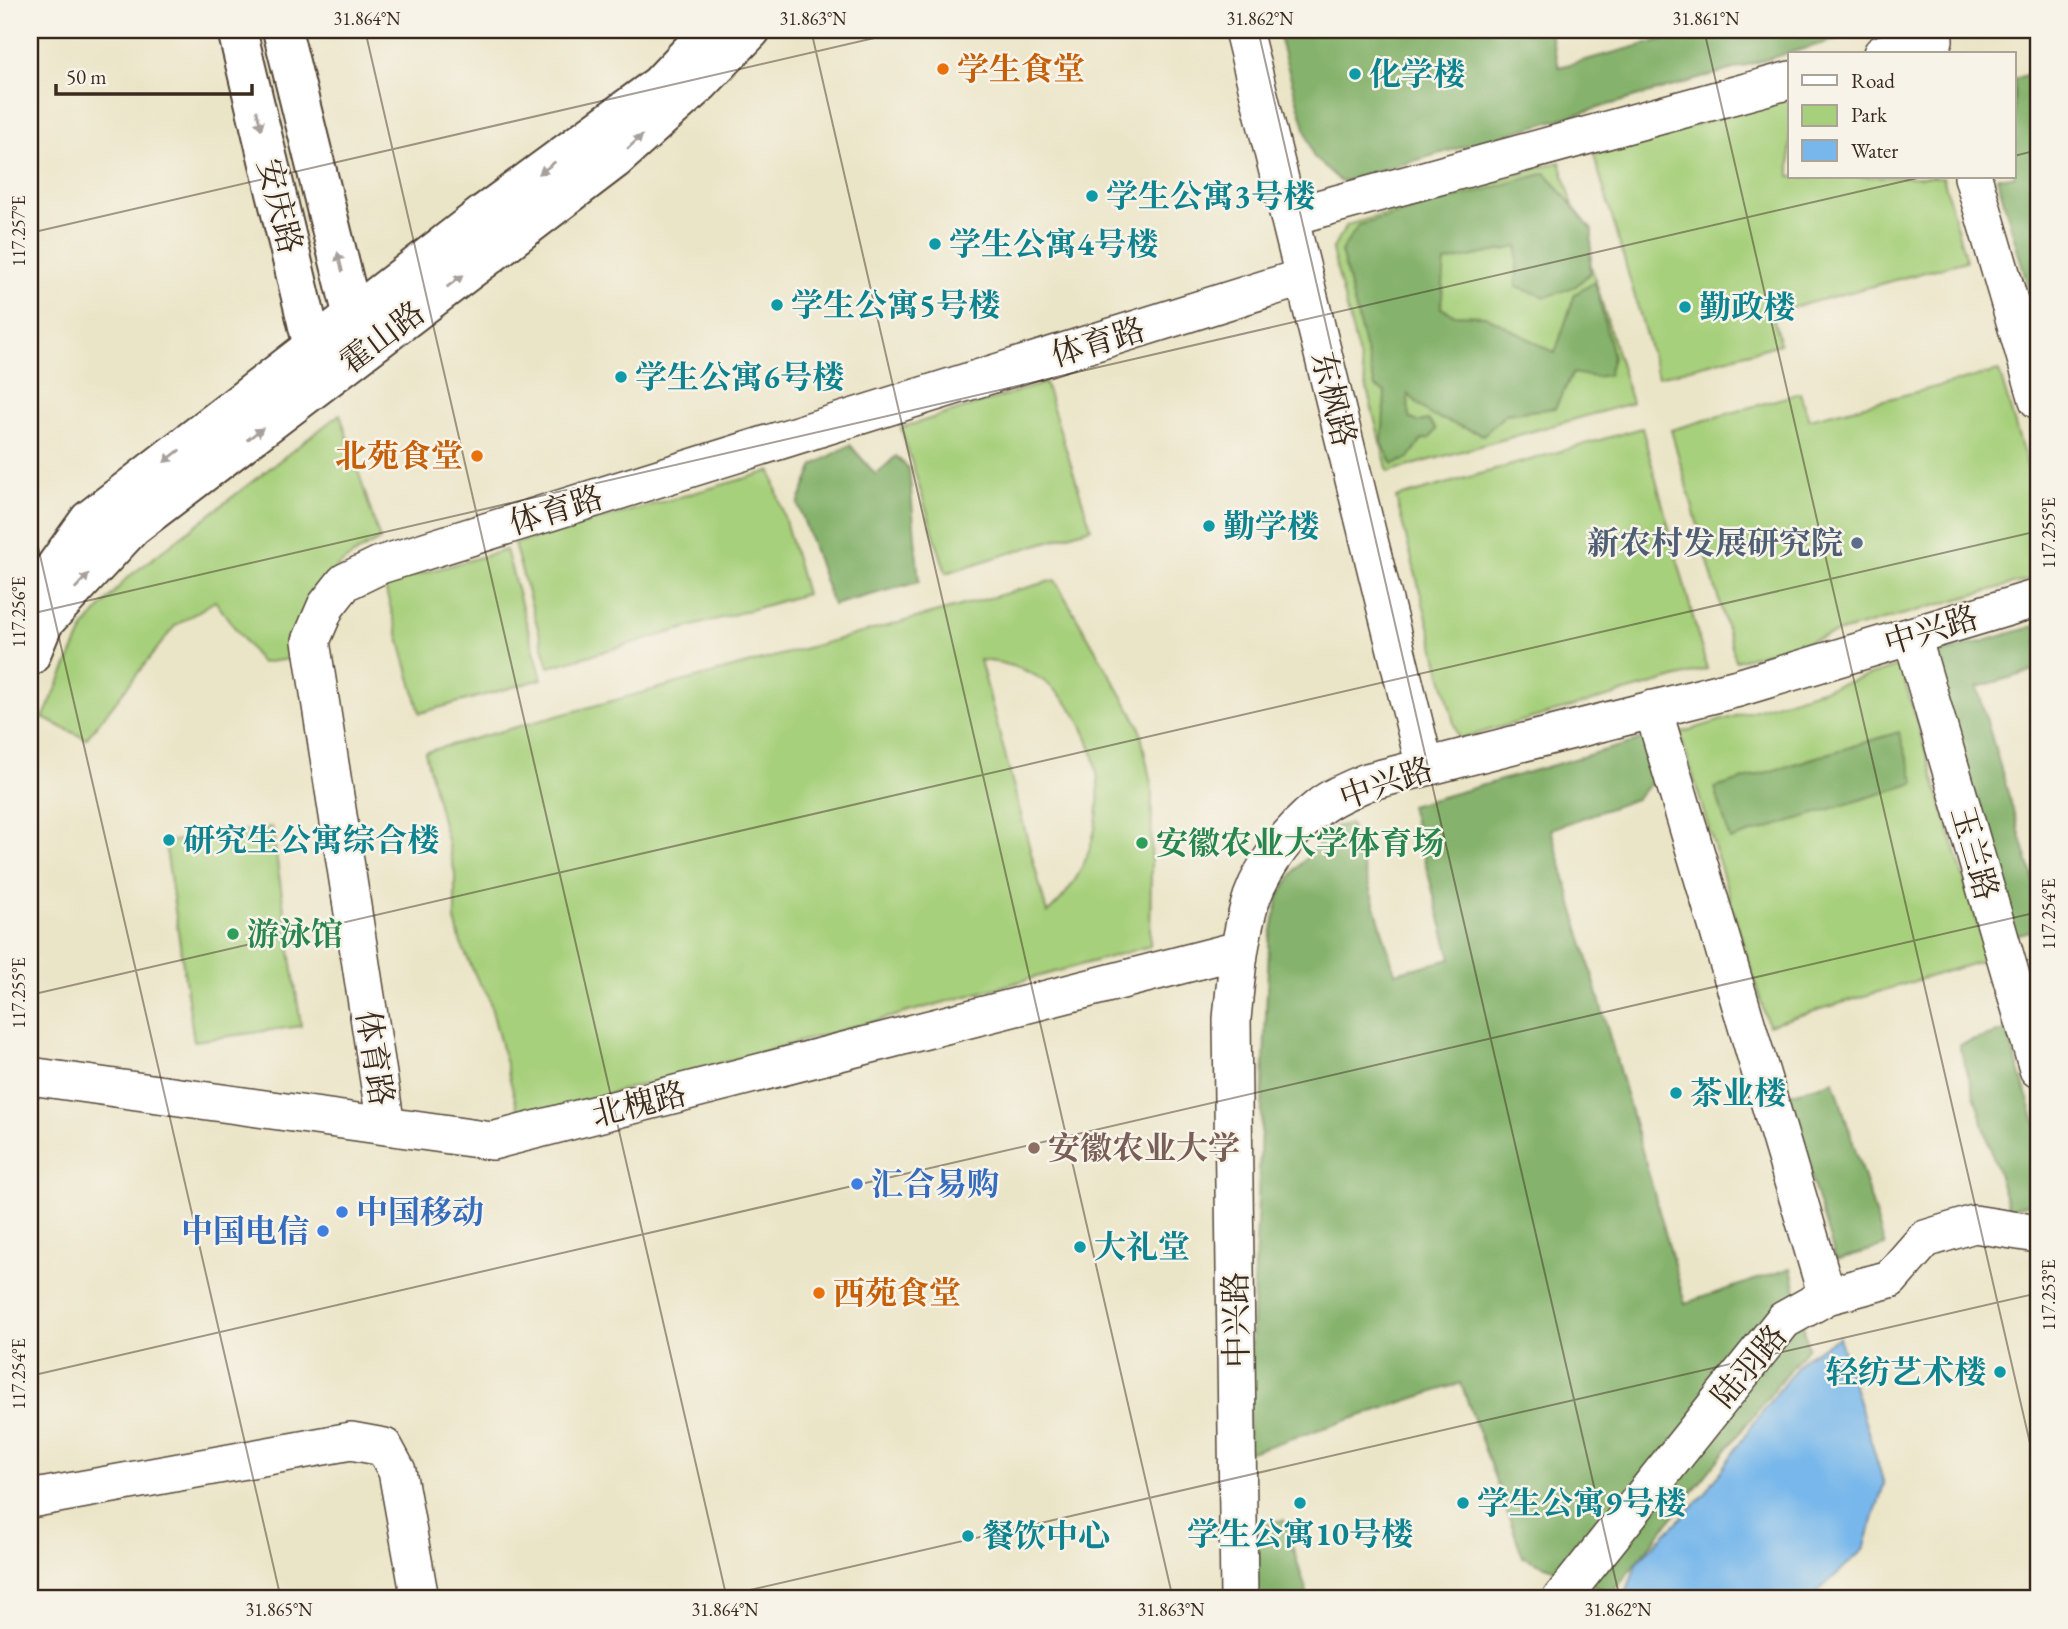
<svg xmlns="http://www.w3.org/2000/svg" width="2068" height="1629" viewBox="0 0 2068 1629" font-family="'EB Garamond','Noto Serif SC',serif">
  <rect width="100%" height="100%" fill="#f7f3e8"/>
  <filter id="ink" filterUnits="userSpaceOnUse"><feTurbulence type="fractalNoise" baseFrequency=".0143" numOctaves="2"/><feDisplacementMap in="SourceGraphic" scale="14" xChannelSelector="R" yChannelSelector="G"/><feConvolveMatrix kernelMatrix="1 2 1 2 8 2 1 2 1" color-interpolation-filters="sRGB"/></filter>
  <filter id="wash" filterUnits="userSpaceOnUse"><feTurbulence type="fractalNoise" baseFrequency=".00686" numOctaves="4" result="noise"/><feDisplacementMap in="SourceGraphic" scale="28" xChannelSelector="R" yChannelSelector="G"/><feGaussianBlur stdDeviation="1.57" result="paint"/><feColorMatrix in="noise" values="0 0 0 0 0 0 0 0 0 0 0 0 0 0 0 0 0 1.4 0 .05"/><feComposite in="paint" operator="in"/></filter>
  <g filter="url(#wash)">
    <rect width="100%" height="100%" fill="#ebe5c8"/>
    <path fill="#a7d07c" stroke="#717d4d" stroke-width="2" fill-rule="evenodd" d="M1790 96V177H1943L1966 261 1772 313 1780 344 1658 377 1594 155Z
      M1560 162 1632 403 1388 472 1332 250 1347 225Z
      M1999 371 2038 502V577L1736 661 1671 430 1800 393 1809 419Z
      M1045 383 1091 528 946 573 901 428Z
      M340 414 380 540C321 569 308 595 296 658L261 663 215 601 175 626 86 739 43 718 85 626 126 579Z
      M1642 428 1707 669 1458 739 1396 498Z
      M771 471 806 594 549 667 514 544Z
      M506 550 542 679 420 713 384 584Z
      M1055 580 1139 725 1152 789 1150 946 520 1118 488 995 478 981 461 944 455 920V873L425 752ZM980 660C1000 662 1019 666 1036 676 1119 727 1116 854 1047 913Z
      M1900 666 1988 959 1768 1025 1680 733Z
      M272 827 301 1026 194 1041 165 842Z"/>
    <path fill="#85b26c" stroke="#606e45" stroke-width="2" d="M1277 30H1549L1559 67 1699 30H1869L1341 182 1313 156Z
      M2038 71V322L1997 177H2014V79Z
      M1546 173 1592 230 1590 273 1576 286 1546 297 1516 287 1518 247 1445 262 1441 308 1455 315 1486 316 1555 353 1575 294 1595 282 1613 357 1608 375 1594 377 1573 373 1555 408 1506 414 1483 435 1430 415 1408 394 1409 418 1418 422 1428 420 1436 429 1430 438 1422 440 1408 459 1393 464 1382 444 1385 392 1375 387 1341 251 1359 225Z
      M850 445 876 475 896 456 909 469 919 582 833 605 798 504 814 465Z
      M2038 625V670L1977 687 2038 896V929L2008 937 1926 658Z
      M1899 732 1915 783 1730 840 1715 788Z
      M1655 736 1664 769 1636 799 1551 829 1685 1303 1791 1268 1808 1347 1612 1593 1523 1557 1461 1383 1247 1453 1269 945 1279 896 1296 869 1335 827 1350 823 1395 973 1451 959 1410 806Z
      M2007 1030 2038 1132V1201L2009 1209 1959 1045Z
      M1834 1081 1885 1246 1836 1260 1786 1095Z
      M1284 1520 1309 1599H1249L1247 1527Z"/>
    <path fill="#77b7eb" stroke="#597084" stroke-width="2" d="M1839 1337 1884 1484 1864 1549 1810 1599H1624L1637 1562 1704 1495 1755 1421 1804 1358Z"/>
  </g>
  <g filter="url(#ink)">
    <g fill="none" stroke-linecap="round" stroke-linejoin="round">
      <defs>
        <path id="minor" d="M1243 30 1425 767
          M1882 54 1934 40
          M1973 177 2038 400
          M1289 217 1790 80
          M1912 636 2038 1069
          M1653 709 1827 1296
          M30 1076 492 1141 1239 950
          M386 1126 311 641 326 606 345 582 380 565 1304 277
          M30 1499 351 1441 384 1447 397 1471 420 1599
          M1239 1599 1232 1019C1236 978 1239 936 1252 897 1264 864 1292 828 1319 807 1333 796 1351 789 1367 782L1738 688 2038 598
          M1561 1599 1784 1320 1827 1296 1890 1279 1925 1239 1974 1224 2038 1234"/>
        <path id="major" d="M237 30 318 368
          M282 30 358 337
          M30 602 89 520 485 213 659 85 711 30
          M30 656 44 622 132 527 614 160 701 82 751 30"/>
      </defs>
      <use href="#minor" stroke="#554638" stroke-width="40"/>
      <use href="#major" stroke="#554638" stroke-width="42"/>
      <use href="#minor" stroke="#fff" stroke-width="37"/>
      <use href="#major" stroke="#fff" stroke-width="38"/>
    </g>
    <defs><path id="oneway-solid" d="M-6-.8H1V-3.2L6.5 0L1 3.2V.8H-6Z" transform="scale(1.75)"/></defs>
    <g fill="#a79f9a">
      <use href="#oneway-solid" transform="translate(259 120) rotate(76)"/>
      <use href="#oneway-solid" transform="translate(635 142) rotate(-42)"/>
      <use href="#oneway-solid" transform="translate(547 168) rotate(143)"/>
      <use href="#oneway-solid" transform="translate(340 262) rotate(-104)"/>
      <use href="#oneway-solid" transform="translate(455 281) rotate(-37)"/>
      <use href="#oneway-solid" transform="translate(255 434) rotate(-37)"/>
      <use href="#oneway-solid" transform="translate(172 456) rotate(142)"/>
      <use href="#oneway-solid" transform="translate(82 581) rotate(-47)"/>
    </g>
  </g>
  <path fill="none" stroke="#3b2a1e" stroke-width="2" stroke-opacity="0.45" d="M365 30 727 1599M811 30 1173 1599M1258 30 1620 1599M1704 30 2038 1478M2014 156 2038 150M30 233 909 30M30 512 281 1599M30 614 1922 177M30 995 2038 531M30 1376 2038 912M711 1599 2038 1293"/>
  <g fill="#e8710a" stroke="#f7f3e8" stroke-width="2.5">
    <circle cx="943" cy="69" r="7"/>
    <circle cx="477" cy="456" r="7"/>
    <circle cx="819" cy="1293" r="7"/>
  </g>
  <g fill="#0f9aa8" stroke="#f7f3e8" stroke-width="2.5">
    <circle cx="1355" cy="74" r="7"/>
    <circle cx="1092" cy="196" r="7"/>
    <circle cx="935" cy="244" r="7"/>
    <circle cx="777" cy="305" r="7"/>
    <circle cx="1685" cy="307" r="7"/>
    <circle cx="621" cy="377" r="7"/>
    <circle cx="1209" cy="526" r="7"/>
    <circle cx="169" cy="840" r="7"/>
    <circle cx="1676" cy="1093" r="7"/>
    <circle cx="1080" cy="1247" r="7"/>
    <circle cx="2000" cy="1372" r="7"/>
    <circle cx="1300" cy="1503" r="7"/>
    <circle cx="1463" cy="1503" r="7"/>
    <circle cx="968" cy="1536" r="7"/>
  </g>
  <circle fill="#5c6f8a" stroke="#f7f3e8" stroke-width="2.5" cx="1857" cy="543" r="7"/>
  <g fill="#2e9e5b" stroke="#f7f3e8" stroke-width="2.5">
    <circle cx="1142" cy="843" r="7"/>
    <circle cx="233" cy="934" r="7"/>
  </g>
  <circle fill="#8d6e63" stroke="#f7f3e8" stroke-width="2.5" cx="1034" cy="1148" r="7"/>
  <g fill="#3f7fe0" stroke="#f7f3e8" stroke-width="2.5">
    <circle cx="857" cy="1184" r="7"/>
    <circle cx="342" cy="1212" r="7"/>
    <circle cx="323" cy="1231" r="7"/>
  </g>
  <g text-anchor="middle" dominant-baseline="central" stroke-width="5" stroke-linejoin="round" paint-order="stroke">
    <g font-size="32" font-weight="bold" fill="#c56008" stroke="#f7f3e8" text-anchor="start">
      <text x="957" y="69">学生食堂</text>
      <text x="463" y="456" text-anchor="end">北苑食堂</text>
      <text x="833" y="1293">西苑食堂</text>
    </g>
    <g font-size="32" font-weight="bold" fill="#0d838f" stroke="#f7f3e8" text-anchor="start">
      <text x="1369" y="74">化学楼</text>
      <text x="1106" y="196">学生公寓3号楼</text>
      <text x="949" y="244">学生公寓4号楼</text>
      <text x="791" y="305">学生公寓5号楼</text>
      <text x="1699" y="307">勤政楼</text>
      <text x="635" y="377">学生公寓6号楼</text>
      <text x="1223" y="526">勤学楼</text>
      <text x="183" y="840">研究生公寓综合楼</text>
      <text x="1690" y="1093">茶业楼</text>
      <text x="1094" y="1247">大礼堂</text>
      <text x="1986" y="1372" text-anchor="end">轻纺艺术楼</text>
      <text x="1477" y="1503">学生公寓9号楼</text>
      <text x="1300" y="1534" text-anchor="middle">学生公寓10号楼</text>
      <text x="982" y="1536">餐饮中心</text>
    </g>
    <g font-size="32" fill="#3b2a1e" stroke="#f7f3e8">
      <text transform="translate(280 206) rotate(76)">安庆路</text>
      <text transform="translate(382 337) rotate(-37)">霍山路</text>
      <text transform="translate(1098 342) rotate(-17)">体育路</text>
      <text transform="translate(1334 399) rotate(76)">东枫路</text>
      <text transform="translate(556 510) rotate(-17)">体育路</text>
      <text transform="translate(1931 630) rotate(-17)">中兴路</text>
      <text transform="translate(1386 783) rotate(-19)">中兴路</text>
      <text transform="translate(1975 853) rotate(74)">玉兰路</text>
      <text transform="translate(375 1058) rotate(81)">体育路</text>
      <text transform="translate(639 1104) rotate(-14)">北槐路</text>
      <text transform="translate(1236 1320) rotate(-91)">中兴路</text>
      <text transform="translate(1749 1366) rotate(-50)">陆羽路</text>
    </g>
    <g font-size="32" font-weight="bold" fill="#4e5e75" stroke="#f7f3e8" text-anchor="end">
      <text x="1843" y="543">新农村发展研究院</text>
    </g>
    <g font-size="32" font-weight="bold" fill="#27864d" stroke="#f7f3e8" text-anchor="start">
      <text x="1156" y="843">安徽农业大学体育场</text>
      <text x="247" y="934">游泳馆</text>
    </g>
    <g font-size="32" font-weight="bold" fill="#785e54" stroke="#f7f3e8" text-anchor="start">
      <text x="1048" y="1148">安徽农业大学</text>
    </g>
    <g font-size="32" font-weight="bold" fill="#366cbe" stroke="#f7f3e8" text-anchor="start">
      <text x="871" y="1184">汇合易购</text>
      <text x="356" y="1212">中国移动</text>
      <text x="309" y="1231" text-anchor="end">中国电信</text>
    </g>
  </g>
  <rect width="2068" height="1629" fill="none" stroke="#f7f3e8" stroke-width="77"/>
  <rect x="1788" y="52" width="228" height="126" fill="#f7f3e8" stroke="#aca397" stroke-width="2"/>
  <rect x="1802" y="75" width="35" height="10" fill="#ffffff" stroke="#aca397" stroke-width="2"/>
  <text x="1851" y="88" font-size="21" fill="#3b2a1e">Road</text>
  <rect x="1802" y="105" width="35" height="21" fill="#a7d07c" stroke="#aca397" stroke-width="2"/>
  <text x="1851" y="122" font-size="21" fill="#3b2a1e">Park</text>
  <rect x="1802" y="140" width="35" height="21" fill="#77b7eb" stroke="#aca397" stroke-width="2"/>
  <text x="1851" y="158" font-size="21" fill="#3b2a1e">Water</text>
  <path d="M56 84v10h196v-10" fill="none" stroke="#3b2a1e" stroke-width="3.5"/>
  <text x="66" y="84" font-size="21" fill="#3b2a1e" stroke="#f7f3e8" stroke-width="5" paint-order="stroke">50 m</text>
  <rect x="38" y="38" width="1992" height="1552" fill="none" stroke="#3b2a1e" stroke-width="2.5"/>
  <g font-size="18" text-anchor="middle" fill="#3b2a1e">
    <text x="367" y="25">31.864°N</text>
    <text x="813" y="25">31.863°N</text>
    <text x="1260" y="25">31.862°N</text>
    <text x="1706" y="25">31.861°N</text>
    <text transform="translate(19 231) rotate(-90)" y="6">117.257°E</text>
    <text transform="translate(2049 533) rotate(-90)" y="6">117.255°E</text>
    <text transform="translate(19 612) rotate(-90)" y="6">117.256°E</text>
    <text transform="translate(2049 914) rotate(-90)" y="6">117.254°E</text>
    <text transform="translate(19 993) rotate(-90)" y="6">117.255°E</text>
    <text transform="translate(2049 1295) rotate(-90)" y="6">117.253°E</text>
    <text transform="translate(19 1374) rotate(-90)" y="6">117.254°E</text>
    <text x="279" y="1616">31.865°N</text>
    <text x="725" y="1616">31.864°N</text>
    <text x="1171" y="1616">31.863°N</text>
    <text x="1618" y="1616">31.862°N</text>
  </g>
</svg>
